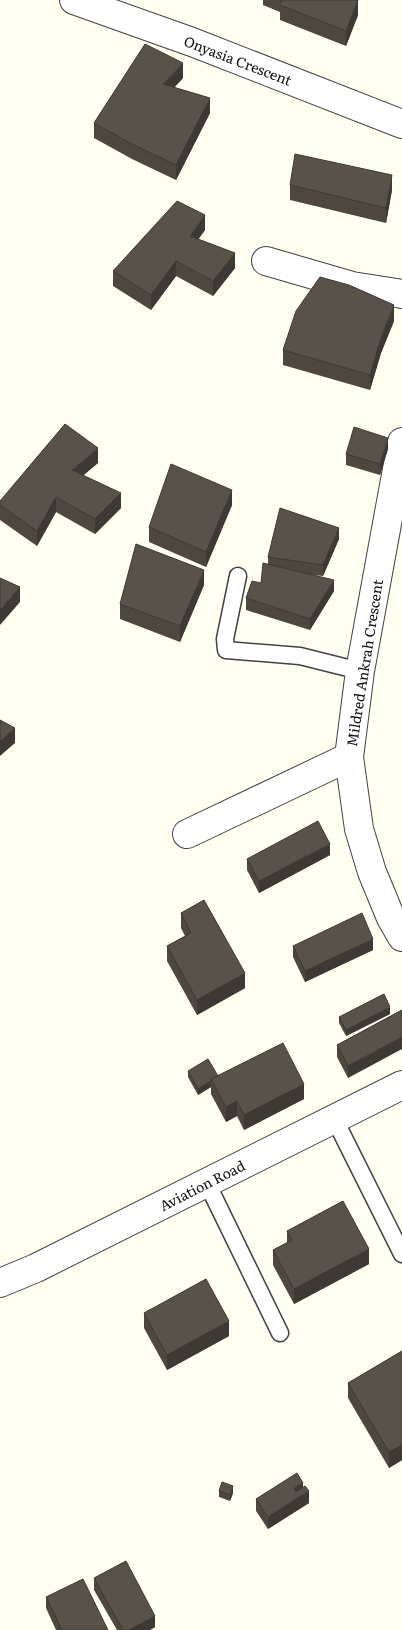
<svg xmlns="http://www.w3.org/2000/svg" width="402" height="1630" viewBox="0 0 402 1630" font-family="Literata,serif">
  <rect width="100%" height="100%" fill="#fffff1"/>
  <g fill="none" stroke-linecap="round" stroke-linejoin="round">
    <defs>
      <path id="lane" d="M238 576 225 639 226 650 300 656 360 671
        M334 1118 402 1254
        M207 1183 280 1333"/>
      <path id="street" d="M74 0 192 42 402 124
        M266 261 352 286 402 294
        M402 442 360 671 349 757 359 829 372 872 391 918 402 937
        M187 834 349 757
        M0 1283 36 1268 402 1085"/>
    </defs>
    <use href="#lane" stroke="#424242" stroke-width="19"/>
    <use href="#street" stroke="#424242" stroke-width="30"/>
    <use href="#lane" stroke="#fff" stroke-width="16"/>
    <use href="#street" stroke="#fff" stroke-width="28"/>
  </g>
  <path fill="#4d4740" d="M263 0H358V15L346 46 280 20V12L263 5Z
    M183 78 174 88 210 113 176 180 132 159 94 138V123Z
    M290 185 392 190 386 223 290 200Z
    M205 230 198 239 235 268 213 296 176 276 151 310 113 286V271Z
    M394 321 381 353 370 390 283 365V350Z
    M388 449 380 475 346 465V454Z
    M98 463 83 475 121 508 95 534 56 512 37 546 0 520V501Z
    M232 505 206 567 149 542V527Z
    M339 539 323 576 314 575 334 591 310 630 246 610V598L261 583 268 564V557Z
    M204 585 180 642 120 619V604Z
    M330 855 259 893 247 870V859Z
    M181 913 245 988 197 1015 167 961V946L185 936 181 928Z
    M293 946 373 950 305 982 293 957Z
    M402 1010 348 1078 337 1057V1045Z
    M390 1014 346 1036 339 1023V1017Z
    M188 1071 218 1076 304 1099 244 1130 237 1116 226 1122 211 1094V1087L198 1095 188 1077Z
    M287 1231 369 1264 294 1304 273 1265V1250L287 1243Z
    M144 1313 229 1336 167 1370 144 1328Z
    M402 1351V1460L389 1468 348 1398V1383Z
    M303 1488 309 1503 268 1529 256 1511V1499Z
    M219 1491 233 1493 230 1501 219 1497Z
    M94 1578 155 1627 150 1630H117L94 1590Z
    M46 1597 108 1630H56L46 1608Z"/>
  <path fill="#3e3934" d="M358 0V15L346 46V31Z
    M183 63V78L163 99V84Z
    M210 98V113L176 180V165Z
    M392 175V190L386 223V208Z
    M205 215V230L190 251V236Z
    M235 253V268L213 296V281Z
    M176 261V276L151 310V295Z
    M394 305V321L381 353 370 390V375L381 338Z
    M388 438V449L380 475V464Z
    M98 448V463L72 485V470Z
    M232 490V505L206 567V552Z
    M121 493V508L95 534V519Z
    M56 497V512L37 546V531Z
    M339 528V539L323 576V565Z
    M204 570V585L180 642V626Z
    M334 580V591L310 630V619Z
    M20 587V602L0 625V610Z
    M15 728V743L0 756V741Z
    M330 844V855L259 893V881Z
    M373 939V950L305 982V971Z
    M245 973V988L197 1015V1000Z
    M390 1007V1014L346 1036V1030Z
    M402 1037V1049L348 1078V1066Z
    M211 1081V1087L198 1095V1089Z
    M304 1084V1099L244 1130V1115Z
    M237 1101V1116L226 1122V1107Z
    M369 1249V1264L294 1304V1289Z
    M229 1321V1336L167 1370V1355Z
    M402 1445V1460L389 1468V1452Z
    M303 1483V1494L294 1499V1488Z
    M233 1486V1493L230 1501V1495Z
    M309 1491V1503L268 1529V1517Z
    M155 1616V1627L150 1630H129Z"/>
  <path fill="#59524a" stroke="#3e3934" d="M282 0H358L346 31 280 5Z
    M145 44 183 63 163 84 210 98 176 165 132 144 94 123Z
    M295 154 392 175 386 208 290 185Z
    M177 201 205 215 190 236 235 253 213 281 176 261 151 295 113 271Z
    M320 277 349 285 394 305 381 338 370 375 283 350 296 311Z
    M65 424 98 448 72 470 121 493 95 519 56 497 37 531 0 505V501Z
    M354 427 388 438 380 464 346 454Z
    M171 464 232 490 206 552 149 527Z
    M280 508 339 528 323 565 268 557Z
    M136 544 204 570 180 626 120 604Z
    M263 563 334 580 310 619 246 598 252 581 261 583Z
    M0 578 20 587 0 610Z
    M0 720 15 728 0 741Z
    M318 821 330 844 259 881 247 859Z
    M204 900 245 973 197 1000 167 946 191 933 181 913Z
    M362 913 373 939 305 971 293 946Z
    M384 994 390 1007 346 1030 339 1017Z
    M402 1010V1037L348 1066 337 1045Z
    M283 1043 304 1084 244 1115 237 1101 226 1107 211 1079Z
    M208 1059 218 1076 211 1079V1081L198 1089 188 1071Z
    M343 1201 369 1249 294 1289 273 1250 292 1240 287 1231Z
    M206 1279 229 1321 167 1355 144 1313Z
    M402 1351V1445L389 1452 348 1383Z
    M297 1473 303 1483 294 1488 296 1492 305 1486 309 1491 268 1517 256 1499Z
    M222 1482 233 1486 230 1495 219 1491Z
    M126 1561 155 1616 129 1630H123L94 1578Z
    M83 1579 108 1630H62L46 1597Z"/>
  <g text-anchor="middle" dominant-baseline="central" stroke-width="5" stroke-linejoin="round" paint-order="stroke">
    <g font-size="14" fill="#0f0f0f" stroke="#fff">
      <text transform="translate(238 60) rotate(21)">Onyasia Crescent</text>
      <text transform="translate(364 663) rotate(-81)">Mildred Ankrah Crescent</text>
      <text transform="translate(202 1185) rotate(-27)">Aviation Road</text>
    </g>
  </g>
</svg>
